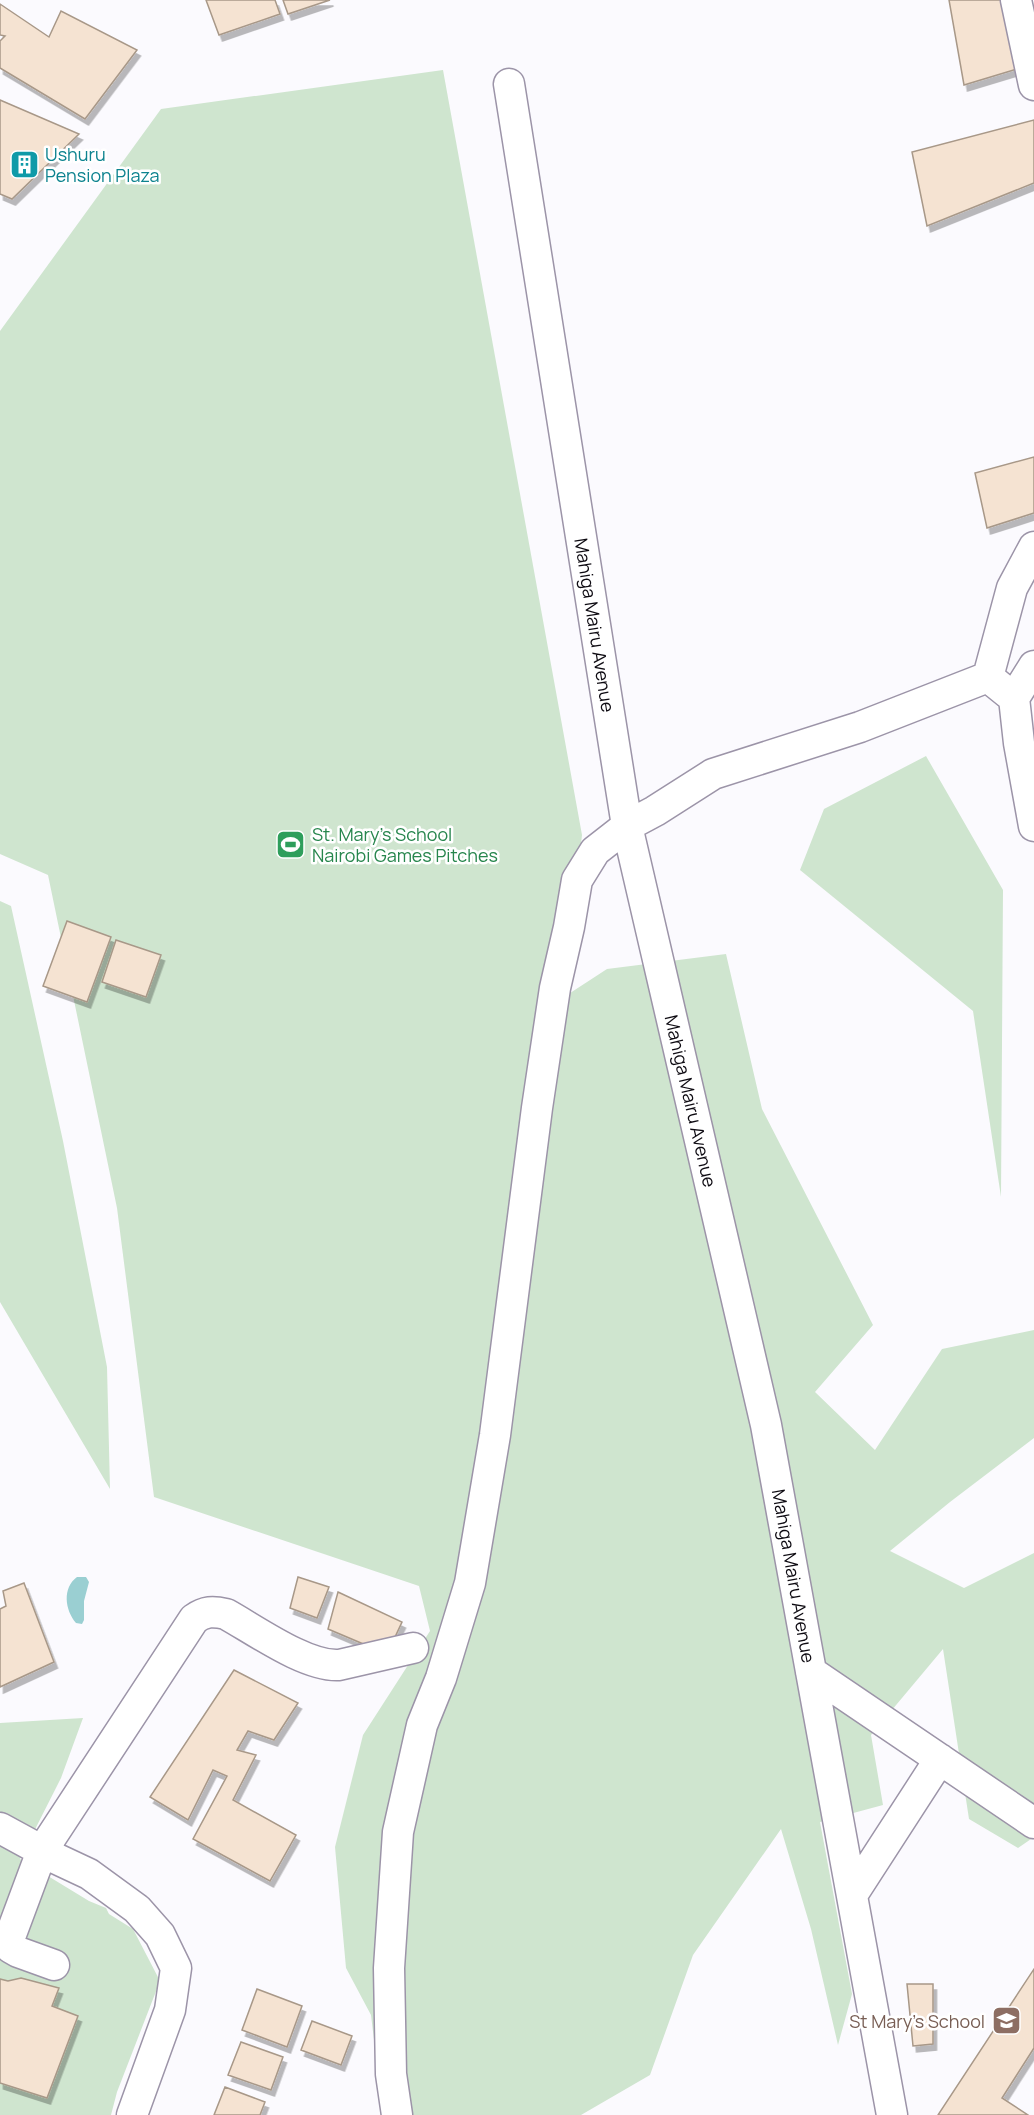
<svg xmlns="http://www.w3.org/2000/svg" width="1034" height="2115" viewBox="0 0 1034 2115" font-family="Manrope,sans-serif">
  <defs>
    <filter id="shadow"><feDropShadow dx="3.5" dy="6" stdDeviation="0" flood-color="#0004"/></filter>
  </defs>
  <rect width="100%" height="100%" fill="#fbfafe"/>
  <path fill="#cfe5cf" d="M443 70 582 835 564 997 607 969 726 954 762 1109 873 1325 815 1392 875 1450 942 1349 1034 1330V1438L950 1502 890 1551 964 1588 1034 1553V1837L1018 1848 969 1819 943 1649 871 1735 883 1805 820 1822 852 1994 838 2045 811 1929 781 1829 693 1955 650 2075 581 2115H383L371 2015 346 1968 335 1847 363 1735 430 1631 419 1586 154 1497 117 1208 48 875 0 854V331L161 109Z
    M926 756 1003 890 1001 1197 973 1011 800 870 824 809Z
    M0 901 11 906 63 1141 107 1367 110 1489 0 1302Z
    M83 1718 61 1778 20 1859 89 1901 106 1908 109 1914 133 1929 160 1981 117 2092 111 2115H0V1723Z"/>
  <path fill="#9acfd2" d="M77 1577H86L89 1582 84 1601V1620L82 1624 76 1623C65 1610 62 1588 77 1577Z"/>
  <path fill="#f5e3d2" stroke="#a89888" stroke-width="1.5" filter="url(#shadow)" d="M206 0H275L280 14 219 35Z
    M283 0H330L288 14Z
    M949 0H1002L1017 69 964 85Z
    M0 4 49 37 61 11 137 50 85 119 0 68V41L5 36 0 35Z
    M0 100 79 134 12 199 0 194Z
    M1034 120V183L927 226 912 152Z
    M1034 457V513L987 528 975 473Z
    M67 921 111 937 87 1002 43 986Z
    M116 940 161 955 146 997 102 982Z
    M298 1577 329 1587 317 1618 290 1608Z
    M24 1583 54 1662 0 1687V1609L6 1606 3 1591Z
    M338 1592 402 1622 387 1654 328 1629Z
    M234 1670 298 1703 274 1740 248 1731 237 1750 256 1755 233 1800 296 1835 270 1881 193 1839 227 1776 213 1770 188 1820 150 1797Z
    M1034 1969V2048L1002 2098 1028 2115H938Z
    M21 1978 59 1988 52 2006 78 2016 47 2098 0 2083V1979L8 1981Z
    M907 1984H933V2044L913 2046Z
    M257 1989 302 2006 287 2047 242 2030Z
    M312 2021 352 2036 341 2065 301 2050Z
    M241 2042 283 2057 271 2090 228 2075Z
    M225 2087 265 2102 260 2115H214Z"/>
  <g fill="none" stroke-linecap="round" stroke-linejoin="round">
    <defs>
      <path id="minor" d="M1016 0 1034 85
        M509 84 627 826 766 1425 892 2115
        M1034 666 1014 698 1019 743 1034 826
        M1014 698 988 677 1012 588 1034 547
        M811 1672 1034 1823
        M0 1828 57 1859 89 1874 137 1909 160 1935 176 1968 170 2010 132 2115
        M852 1895 940 1759
        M54 1965 18 1952 11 1948 10 1937 42 1851 194 1619C205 1611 213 1611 226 1614 255 1630 306 1667 339 1665L413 1648
        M397 2115 391 2074 389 1968 398 1832 422 1725 441 1678 470 1583 495 1435 537 1108 555 988 569 927 577 880 595 851 627 826 655 811 713 774 860 727 988 677"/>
    </defs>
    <use href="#minor" stroke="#9c94a8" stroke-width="33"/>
    <use href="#minor" stroke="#fff" stroke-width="30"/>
  </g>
  <defs>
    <symbol id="building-square" viewBox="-11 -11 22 22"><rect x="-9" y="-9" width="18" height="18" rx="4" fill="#0f9aa8" stroke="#fff"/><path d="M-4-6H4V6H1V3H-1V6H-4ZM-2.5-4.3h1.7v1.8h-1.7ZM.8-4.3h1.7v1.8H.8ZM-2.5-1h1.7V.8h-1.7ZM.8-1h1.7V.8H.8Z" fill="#fff"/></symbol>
    <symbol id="stadium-square" viewBox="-11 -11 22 22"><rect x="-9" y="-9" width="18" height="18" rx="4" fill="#2e9e5b" stroke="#fff"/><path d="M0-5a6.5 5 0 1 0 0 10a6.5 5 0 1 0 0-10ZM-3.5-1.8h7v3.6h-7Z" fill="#fff"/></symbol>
    <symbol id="school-square" viewBox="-11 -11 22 22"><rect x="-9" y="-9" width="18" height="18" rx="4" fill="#8d6e63" stroke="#fff"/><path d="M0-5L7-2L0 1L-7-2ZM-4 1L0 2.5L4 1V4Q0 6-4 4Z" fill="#fff"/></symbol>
  </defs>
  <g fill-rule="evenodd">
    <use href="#building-square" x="8" y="148" width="33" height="33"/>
    <use href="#stadium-square" x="274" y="828" width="33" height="33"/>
    <use href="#school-square" x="990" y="2004" width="33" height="33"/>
  </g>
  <g text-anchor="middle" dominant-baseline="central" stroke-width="5" stroke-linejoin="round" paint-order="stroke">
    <g font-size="18" fill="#0d838f" stroke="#fff" text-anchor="start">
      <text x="45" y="154">Ushuru<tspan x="45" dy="21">Pension Plaza</tspan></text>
    </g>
    <g font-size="18" fill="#0d0a11" stroke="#fff">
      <text transform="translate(595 625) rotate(81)">Mahiga Mairu Avenue</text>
      <text transform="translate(691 1101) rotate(77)">Mahiga Mairu Avenue</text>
      <text transform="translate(794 1576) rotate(80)">Mahiga Mairu Avenue</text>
    </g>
    <g font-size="18" fill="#27864d" stroke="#fff" text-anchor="start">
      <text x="312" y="834">St. Mary's School<tspan x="312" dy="21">Nairobi Games Pitches</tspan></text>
    </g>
    <g font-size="18" fill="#785e54" stroke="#fff" text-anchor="end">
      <text x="985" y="2021">St Mary's School</text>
    </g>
  </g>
</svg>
